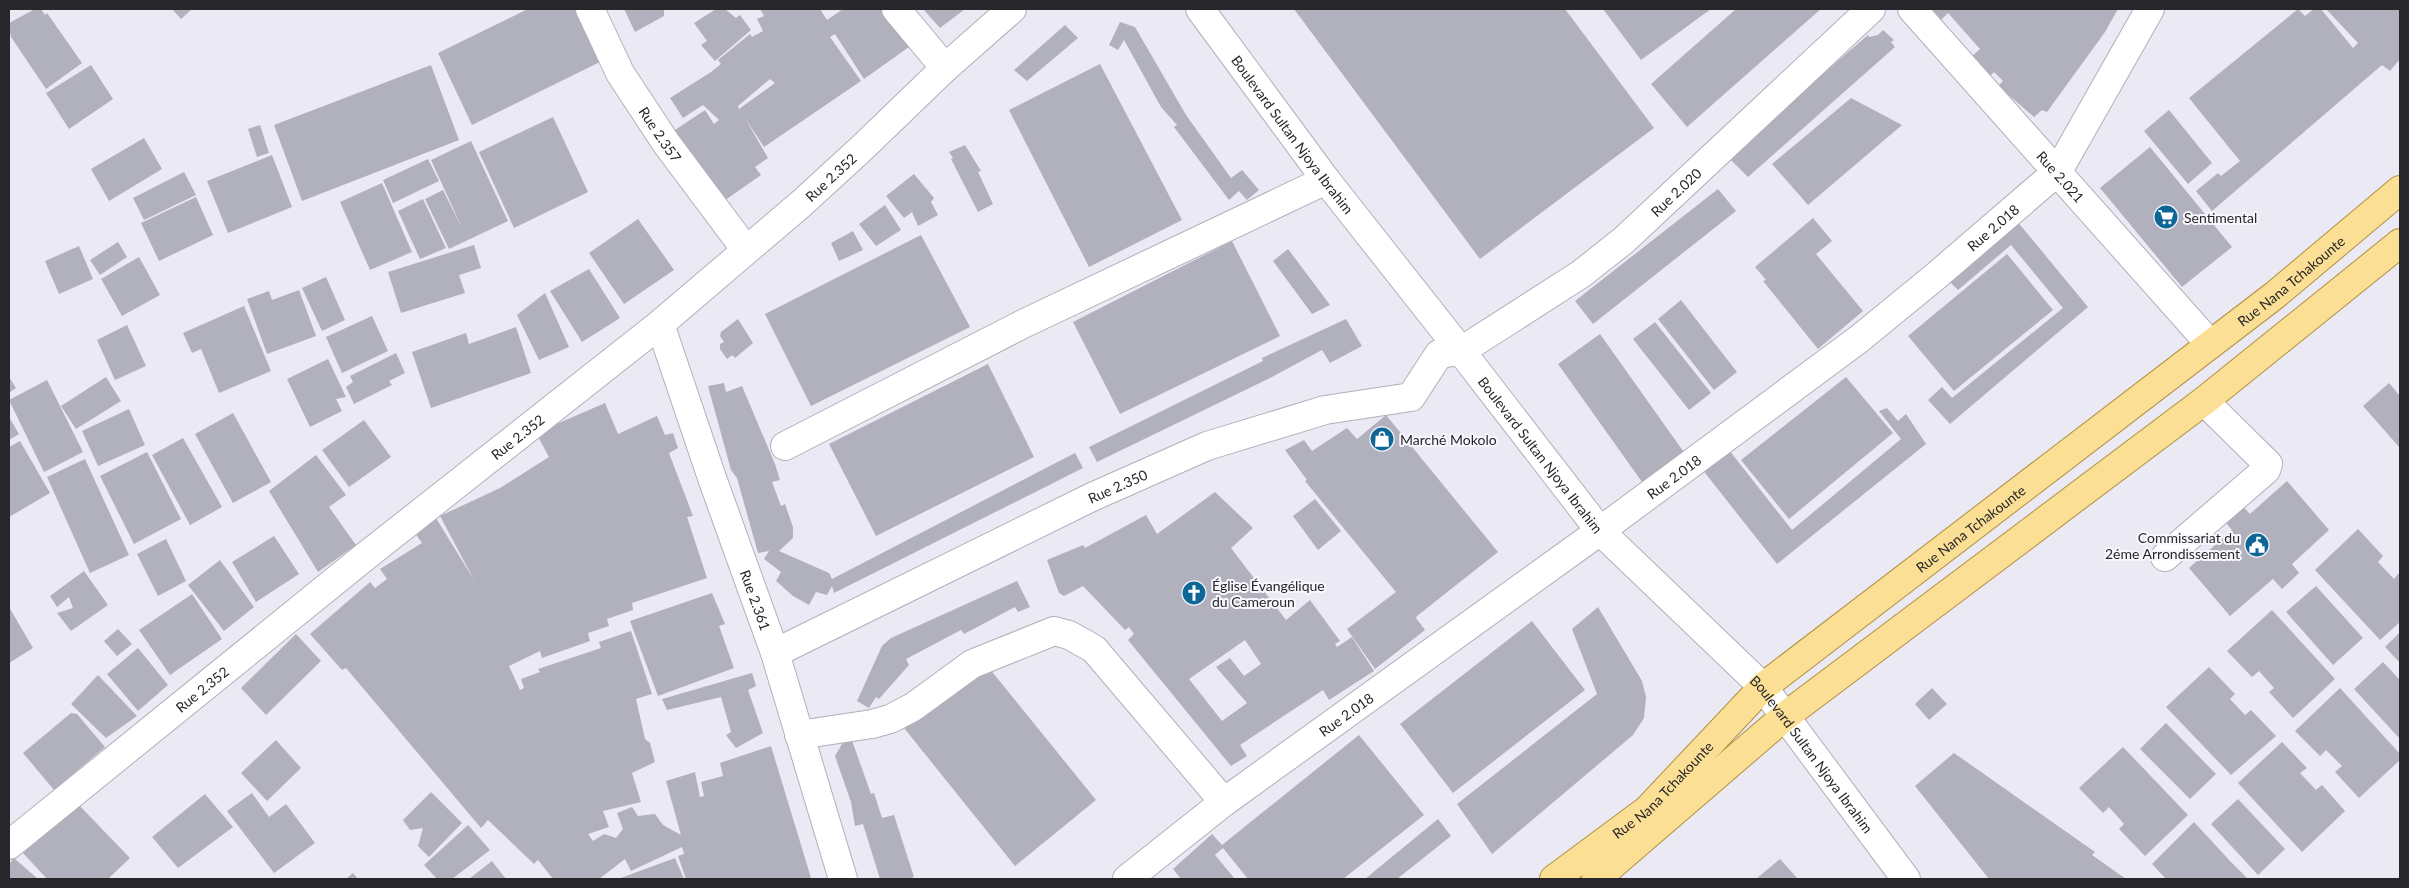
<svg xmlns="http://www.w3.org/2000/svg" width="2409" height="888" viewBox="0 0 2409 888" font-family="Lato,sans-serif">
  <rect width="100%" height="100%" fill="#ebe9f4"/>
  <path fill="#b0b1bc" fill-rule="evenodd" d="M35 9H41L45 15 47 13 82 63 46 89 11 37 9 28V23Z
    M172 9H192L181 19Z
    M528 9H582L606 59 472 125 438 53Z
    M624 9H664V16L635 32Z
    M716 9H725L736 18 740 15 751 30 715 61 701 45 707 41 694 23Z
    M760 9H820L827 20 843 9H884L909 47 864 79 835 34 830 37 861 81 764 147 745 118 768 158 755 167 761 175 721 203 672 132 705 110 714 124 719 120 703 105 683 118 670 98 711 72 721 64 718 60 750 34 752 37 763 31 757 19 764 16ZM770 79 775 83 739 109 738 106Z
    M923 9H965L940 28Z
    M1294 9H1565L1654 128 1480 259Z
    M1603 9H1711L1641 60Z
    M1736 9H1821L1687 127 1651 84Z
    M1928 9H2118L2105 32 2047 112 2042 110 2034 117 1998 86 2003 81 1994 72 1989 77 1971 57 1980 49 1948 13 1939 22Z
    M2298 9 2305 16 2314 9H2321L2353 48 2358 43 2326 9H2400V59L2390 71 2382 65 2212 211 2196 191 2218 173 2221 176 2240 161 2189 98Z
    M1120 22 1135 27 1186 115 1231 178 1242 170 1259 190 1247 200 1239 191 1229 200 1174 127 1177 125 1161 107 1124 40 1118 50 1109 45Z
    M1065 25 1078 38 1027 81 1014 70Z
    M1883 30 1894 40 1891 42 1895 47 1748 177 1727 156 1868 35 1869 37 1878 35Z
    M1100 64 1182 220 1089 267 1009 110Z
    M91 65 113 99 69 129 46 93Z
    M431 65 459 140 302 201 274 125Z
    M1851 98 1902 125 1808 205 1772 164Z
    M2169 110 2212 163 2188 184 2144 131Z
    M553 117 588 192 514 228 479 152Z
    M260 125 269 153 257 157 248 129Z
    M144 138 162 169 109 201 91 169Z
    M471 141 508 221 449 249 425 199 443 190 463 230 431 160Z
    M965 145 981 171 978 172 993 204 978 212 951 159 953 158 949 152Z
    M2150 147 2232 247 2182 287 2100 188Z
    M272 155 292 207 228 233 207 181Z
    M428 159 439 181 393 203 383 180Z
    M184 172 196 195 144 220 133 198Z
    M914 174 934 198 931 202 938 215 918 226 912 212 904 218 886 196Z
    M382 183 412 252 370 270 340 202Z
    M1718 189 1736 211 1593 324 1575 301Z
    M196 197 213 235 159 261 141 223Z
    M423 199 446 248 420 259 398 211Z
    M885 205 901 230 876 246 859 224Z
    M1813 218 1832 241 1816 254 1863 311 1818 349 1763 281 1766 280 1755 267Z
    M638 219 674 270 624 304 589 253Z
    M2016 220 2088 307 1950 424 1928 400 1942 387 1952 398 2063 308 2011 245 1958 290 1945 277Z
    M853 231 863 250 839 261 831 243Z
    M921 235 970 327 811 406 765 314Z
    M1232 241 1280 336 1120 414 1073 322Z
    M118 242 127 257 100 275 90 260Z
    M474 245 481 268 459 275 465 293 401 313 388 272Z
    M79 246 93 279 59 294 45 261Z
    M1288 249 1330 305 1312 314 1273 261Z
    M2007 254 2053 310 1954 391 1908 336Z
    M139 257 160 295 122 316 101 279Z
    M589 269 620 318 582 342 550 291Z
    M326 277 345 320 322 331 302 288Z
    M299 290 316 336 267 354 247 299 269 291 272 300Z
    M545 293 569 347 539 360 517 315Z
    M1681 300 1737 372 1714 390 1658 319Z
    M244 306 271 371 219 393 201 349 192 353 183 333Z
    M372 316 388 351 342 373 326 337Z
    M738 319 753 343 735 358 732 355 727 359 720 349V344L724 342 720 336 721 332Z
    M1346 319 1362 346 1330 363 1322 350 1270 378 1097 462 1089 447 1263 361 1262 358Z
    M1655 322 1711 393 1689 410 1633 339Z
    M127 325 146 366 115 380 97 340Z
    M516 327 531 373 431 408 412 352 466 333 469 344Z
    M1600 334 1688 458 1647 489 1558 364Z
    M396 353 405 373 389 381 392 385 354 404 346 387 353 382 350 376Z
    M328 359 346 397 336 399 342 411 310 427 287 379Z
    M988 364 1034 457 876 536 829 444Z
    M9 377 16 388 9 393Z
    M106 377 121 401 76 429 61 406Z
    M1846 377 1893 433 1789 519 1741 460Z
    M47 380 83 452 44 472 9 400Z
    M724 383 726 392 742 386 775 464 780 480 772 482 781 506 785 504 793 527V538L779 551 829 573 832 579 1075 453 1083 468 834 593 832 586 827 595 816 592 809 605 793 596 776 581 781 572 764 559 769 551 758 553 737 478 731 470 708 386Z
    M2389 383 2400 396V448L2363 406Z
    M605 403 618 434 657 416 665 435 673 433 678 448 669 453 693 516 687 517 707 578 632 603 633 610 607 619 609 626 588 633 590 641 542 658 540 651 509 666 520 690 524 688 521 679 540 672 538 669 601 648 599 642 631 631 652 694 636 699 645 739 650 743 655 762 632 773 641 802 603 811 609 827 588 834 593 841 604 834 616 838 623 829 617 813 632 807 638 816 655 814 663 825 681 835 666 781 695 772 700 797 704 796 701 782 723 776 720 763 771 746 811 878 809 879H686L678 856 684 854 682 847 631 871 625 859 599 879H553L538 860 534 864 488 820 481 828 346 668 342 670 310 634 370 582 375 588 387 579 380 569 422 543 415 533 436 518 474 580 440 516 500 488 549 457 536 433Z
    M1887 408 1898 421 1906 414 1926 444 1777 564 1698 464 1725 445 1792 530 1901 439 1879 411Z
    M129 409 145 445 98 466 82 431Z
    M233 413 271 482 233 503 195 434Z
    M1386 415 1498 552 1417 616 1416 618 1425 630 1375 669 1347 629 1396 592 1305 481 1307 480 1285 450 1304 440 1312 451 1347 428 1357 439Z
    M9 417 19 434 9 440Z
    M364 420 391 457 349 487 322 450Z
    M183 438 222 507 190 525 152 455Z
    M20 441 50 493 9 517V447Z
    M147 452 181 519 134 544 100 476Z
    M316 455 346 495 329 507 356 545 318 572 269 491Z
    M85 459 129 555 90 573 47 477Z
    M2287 481 2329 530 2292 564 2299 573 2282 589 2273 579 2230 616 2189 568 2232 530 2220 516 2237 500 2250 514Z
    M1215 492 1253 528 1231 548 1286 620 1310 600 1340 641 1335 644 1337 647 1352 637 1374 671 1329 700 1323 690 1240 745 1247 756 1231 766 1128 640 1134 634 1129 627 1125 630 1083 586 1064 596 1059 593 1047 560 1083 545 1085 548 1146 515 1157 534ZM1245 640 1261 664 1244 676 1230 658 1216 667 1247 703 1222 721 1189 679Z
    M1315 499 1341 531 1318 550 1293 516Z
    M2358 529 2383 556 2378 562 2394 579 2400 572V622L2380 640 2315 570Z
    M274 536 299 574 256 602 232 562Z
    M166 539 186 581 158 596 137 554Z
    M220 560 254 607 224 631 188 585Z
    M84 571 108 605 71 631 57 613 73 608 69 597 57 607 50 596Z
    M1017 581 1030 607 1018 612 1015 607 964 634 961 630 906 659 909 665 879 699 876 697 869 708 857 701 882 646 891 638Z
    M2316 586 2363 638 2333 665 2286 612Z
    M712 593 725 624 719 626 734 668 658 696 630 621Z
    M192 594 222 639 170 675 139 630Z
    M9 607 33 648 9 663Z
    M1598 607 1642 681 1646 697 1644 718 1633 735 1492 854 1457 804 1597 694 1572 629Z
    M2272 610 2335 679 2293 718 2269 692 2274 688 2259 671 2252 677 2227 651Z
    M1532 621 1585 690 1453 793 1400 724Z
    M118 629 132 644 117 656 104 641Z
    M2400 632V663L2385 647Z
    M296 634 321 661 266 715 241 688Z
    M138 648 168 685 138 711 107 674Z
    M2383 662 2400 680V739L2354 689Z
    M985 663 1096 800 1015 866 904 728Z
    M2209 667 2235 694 2230 699 2245 715 2251 710 2276 736 2231 775 2166 707Z
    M752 673 756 686 748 690 763 733 736 748 726 735 731 732 721 697 667 710 662 699Z
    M98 675 137 716 106 738 71 704Z
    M1932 688 1947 704 1929 720 1915 704Z
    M2340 688 2400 754V760L2359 798 2335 772 2342 766 2326 750 2320 756 2295 731Z
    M71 713 77 714 105 747 54 790 23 753Z
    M2166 723 2216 774 2190 799 2140 749Z
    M849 732 871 794 874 793 882 818 894 815 914 877 908 879H880L863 824 855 826 851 802 835 756Z
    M1359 735 1424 815 1343 879H1248L1223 848 1215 855 1235 879H1181L1173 869 1212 834 1222 845Z
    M276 740 301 768 267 801 241 773Z
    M2282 742 2307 768 2300 773 2316 790 2322 785 2345 811 2302 852 2238 783Z
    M2123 747 2188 815 2145 856 2119 829 2124 824 2109 807 2103 813 2079 788Z
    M1954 753 2095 852 2092 855 2126 879H1989L1915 786Z
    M431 792 462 823 429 857 418 846 423 828 410 830 403 820Z
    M252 793 269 817 286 804 315 843 274 873 227 811Z
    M205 794 233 827 178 868 152 837Z
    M2238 799 2285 849 2258 875 2211 824Z
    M77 803 130 858 108 879H47L23 853Z
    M1438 819 1451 836 1397 879H1365Z
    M2194 822 2230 861 2248 879H2166L2152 864Z
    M468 825 490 850 452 879H437L424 865Z
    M14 858 38 879H9V864Z
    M675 858 684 879H618Z
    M1780 859 1798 879H1756Z
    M492 861 506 879H469Z
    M353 873 358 879H346Z"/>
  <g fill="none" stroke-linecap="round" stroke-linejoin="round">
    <defs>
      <g id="minor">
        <path id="s1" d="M590 9 620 73 666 143 746 250"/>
        <path d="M896 9 945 68"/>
        <path id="s2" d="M1200 9 1326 180 1461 351 1600 531 1763 687 1906 879"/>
        <path id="s3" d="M1912 9 2210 344"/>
        <path id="s4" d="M660 324 712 478 775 653 843 879"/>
        <path d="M785 446 1025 323 1326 180"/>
        <path d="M2165 557 2266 470 2268 464 2204 401"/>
        <path id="s5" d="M775 653 1092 497 1207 446 1325 410 1411 397 1439 354 1461 351 1581 274 1624 240 1871 9"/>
        <path d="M799 735 872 724 890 719 913 707 972 664 1054 631 1069 635 1094 649 1224 802"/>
        <path id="s6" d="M9 845 367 555 660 324 802 203 863 147 945 68 1012 9"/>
        <path id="s7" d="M1127 879 1224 802 1600 531 1859 339 1936 276 2058 171 2150 9"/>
      </g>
      <g id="major">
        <path id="s8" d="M1554 879 1647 810 1763 687 2275 295 2400 190"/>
        <path d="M1596 879 1784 717 2204 401 2400 243"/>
      </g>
    </defs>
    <use href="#minor" stroke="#b1afba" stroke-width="30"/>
    <use href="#major" stroke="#b09141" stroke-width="30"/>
    <use href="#minor" stroke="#fff" stroke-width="28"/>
    <use href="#major" stroke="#fbdf95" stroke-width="28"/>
  </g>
  <defs>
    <symbol id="supermarket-disc" viewBox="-11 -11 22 22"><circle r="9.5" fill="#0d6696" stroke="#f8f7fe"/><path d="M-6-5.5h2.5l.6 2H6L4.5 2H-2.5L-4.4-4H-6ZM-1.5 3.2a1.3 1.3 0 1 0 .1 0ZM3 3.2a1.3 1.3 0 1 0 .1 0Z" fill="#fff"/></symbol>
    <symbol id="shop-disc" viewBox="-11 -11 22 22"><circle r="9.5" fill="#0d6696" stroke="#f8f7fe"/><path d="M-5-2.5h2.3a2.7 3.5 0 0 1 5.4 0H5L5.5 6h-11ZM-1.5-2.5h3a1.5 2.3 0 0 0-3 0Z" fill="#fff"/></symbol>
    <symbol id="civic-disc" viewBox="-11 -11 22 22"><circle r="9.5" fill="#0d6696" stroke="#f8f7fe"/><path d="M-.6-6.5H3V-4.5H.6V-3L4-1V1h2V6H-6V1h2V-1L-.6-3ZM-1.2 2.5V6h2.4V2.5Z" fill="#fff"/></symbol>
    <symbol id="church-disc" viewBox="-11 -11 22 22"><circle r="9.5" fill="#0d6696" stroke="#f8f7fe"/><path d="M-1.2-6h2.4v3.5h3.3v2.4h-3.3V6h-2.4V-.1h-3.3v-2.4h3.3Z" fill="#fff"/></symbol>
  </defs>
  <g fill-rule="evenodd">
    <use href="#supermarket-disc" x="2152" y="203" width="28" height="28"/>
    <use href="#shop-disc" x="1368" y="425" width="28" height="28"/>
    <use href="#civic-disc" x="2243" y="531" width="28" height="28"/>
    <use href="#church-disc" x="1180" y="579" width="28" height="28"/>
  </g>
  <g text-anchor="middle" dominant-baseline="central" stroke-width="4" stroke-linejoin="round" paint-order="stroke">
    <g font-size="14" fill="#27262a" stroke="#f8f7fe">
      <text stroke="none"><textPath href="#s1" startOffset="144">Rue 2.357</textPath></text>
      <text stroke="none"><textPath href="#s2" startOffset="156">Boulevard Sultan Njoya Ibrahim</textPath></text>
      <text stroke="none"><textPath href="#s3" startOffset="224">Rue 2.021</textPath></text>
      <text stroke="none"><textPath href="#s6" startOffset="1059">Rue 2.352</textPath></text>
      <text stroke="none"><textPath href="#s5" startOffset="1031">Rue 2.020</textPath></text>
      <text stroke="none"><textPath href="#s7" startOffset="1084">Rue 2.018</textPath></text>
      <text stroke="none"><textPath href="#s8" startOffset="951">Rue Nana Tchakounte</textPath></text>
      <text stroke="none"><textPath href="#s6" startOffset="652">Rue 2.352</textPath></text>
      <text stroke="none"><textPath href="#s2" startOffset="561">Boulevard Sultan Njoya Ibrahim</textPath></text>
      <text stroke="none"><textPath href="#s7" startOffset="679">Rue 2.018</textPath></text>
      <text stroke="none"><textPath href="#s5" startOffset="381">Rue 2.350</textPath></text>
      <text stroke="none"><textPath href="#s8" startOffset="546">Rue Nana Tchakounte</textPath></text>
      <text stroke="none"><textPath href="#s4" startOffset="292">Rue 2.361</textPath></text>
      <text stroke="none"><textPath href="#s6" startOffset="248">Rue 2.352</textPath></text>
      <text stroke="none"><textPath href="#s7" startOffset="274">Rue 2.018</textPath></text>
      <text stroke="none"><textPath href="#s2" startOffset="966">Boulevard Sultan Njoya Ibrahim</textPath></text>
      <text stroke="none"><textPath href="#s8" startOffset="141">Rue Nana Tchakounte</textPath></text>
    </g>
    <g font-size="14" fill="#27262a" stroke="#f8f7fe" text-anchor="start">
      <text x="2184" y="217">Sentimental</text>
      <text x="1400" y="439">Marché Mokolo</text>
      <text x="2240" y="537" text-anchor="end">Commissariat du<tspan x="2240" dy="16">2éme Arrondissement</tspan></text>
      <text x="1212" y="585">Église Évangélique<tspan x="1212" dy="16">du Cameroun</tspan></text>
    </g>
  </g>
  <rect width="2409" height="888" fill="none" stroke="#27262a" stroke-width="20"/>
</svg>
